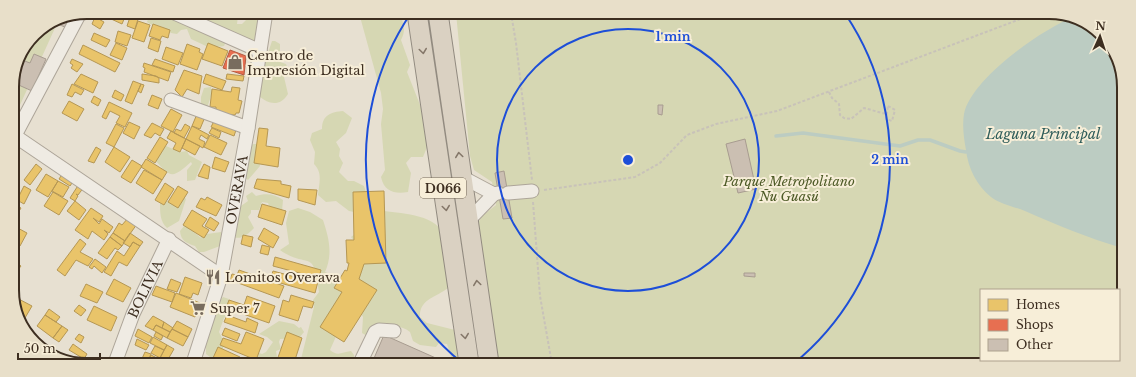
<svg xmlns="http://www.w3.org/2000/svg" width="1136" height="377" viewBox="0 0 1136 377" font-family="'Libre Baskerville',serif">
  <rect width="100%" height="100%" fill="#e7e0d1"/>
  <path fill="#d6d7b3" d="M169 12H206L205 19H213L216 12H231L238 16 237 24H242L252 14 273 12C271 24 256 28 254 41L252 42 241 35 226 41 224 46C216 48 215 44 206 46L191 39 187 29 181 30 177 34C167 33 168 30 160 26 155 24 151 26 147 22L149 16 161 18 168 15Z
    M359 13H401C402 24 407 29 401 40L410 65 407 72 432 135 423 157H411L406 163 411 173 408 192C395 194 384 192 381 177L385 170 381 124 383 109 381 93Z
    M423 13H430L448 140 443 141 448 140 481 363H475Z
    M456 13 1069 15 1105 37 1123 72 1121 310 1119 313V290H981V360H1067L1054 365 499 363 477 225 482 216 496 205 492 182 474 170 470 156Z
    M60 17 15 116 12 117V82L34 34Z
    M272 41H275L280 44V62L286 64 288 69 284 77 288 94C278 110 265 102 254 92L264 57 268 53Z
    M211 87 212 93 207 108 201 105V97L204 88Z
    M343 111 352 118 346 133 336 142 340 149 339 156 343 163 339 172 348 181H354L364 186 368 198 354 212 349 211 336 201 326 202 318 195C319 183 323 173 314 164L315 152 310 140 312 133 322 129C322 115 331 112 343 111Z
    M254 144H257L260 166 248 180 243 176 251 145Z
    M166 146 180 152 187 151 189 155 202 162 195 180 187 181V170L192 164 191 162C173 178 171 179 155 160L163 148Z
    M252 192 256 196C266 193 275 194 283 200L282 211 270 208 268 203 262 202 259 210H251V213L248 217 254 228C247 235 241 241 230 236L236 208 241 209V206L248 201 246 196Z
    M184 197 186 199 179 221 167 228C160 222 160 212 160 203Z
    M298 208 310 212 323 220C329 238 333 254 325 272L338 277H353L356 243 351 237 384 211C404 214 438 214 445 238 449 253 447 272 448 288 437 297 419 299 420 317L427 323 455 330 461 363H447L452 359 447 344 439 343 436 347 420 345 413 341 410 332C396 321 383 330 369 337L362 333 363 317 360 312 338 332 330 350C338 357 342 352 351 351L354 355V363H300L314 307 313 300 319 292C314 246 308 270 280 250L289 244 286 223 289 211Z
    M184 226 193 228 194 232 201 238 200 235 221 232 222 240 220 246 204 252H199L195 246C186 243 181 241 180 231Z
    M223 297 229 299C229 306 224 309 227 316L224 318 219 332 223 340V349L214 357H210L206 354V348L204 345 219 302Z
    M279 321 294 324 299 328 301 327 304 332 299 338 280 339 279 342 281 349 276 351 277 357 270 360 271 363H245L251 350 262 354 266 352 273 342 267 337 259 334Z"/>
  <path fill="#bcccc2" d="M1073 17 1105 37 1123 72 1122 248C1088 238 1057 225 1025 211 1015 207 1000 204 991 197 977 186 968 168 966 150 964 139 962 126 964 114 971 79 1041 30 1073 17Z"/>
  <path fill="#e9c46a" stroke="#b59754" d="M112 12H127L122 24 109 18Z
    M95 17 104 22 100 29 92 24Z
    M130 17 138 19 135 29 127 26Z
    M138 21 150 25 144 42 132 38Z
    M153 24 170 30 168 38 162 36 160 40 149 36Z
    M118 31 131 35 127 46 115 42Z
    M94 33 110 40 106 47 91 40Z
    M151 38 161 41 158 52 148 48Z
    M116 43 127 48 122 60 110 55Z
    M208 43 228 51 222 66 202 59Z
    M187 44 200 49 199 52 203 54 197 70 180 64Z
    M83 45 120 63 115 72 79 54Z
    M166 47 183 53 178 65 162 59Z
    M72 59 83 64 77 72 71 68 73 65 70 63Z
    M155 59 175 66 173 72 152 65Z
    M144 63 171 72 168 81 144 72 145 68 143 67Z
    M184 70 202 76 199 94 187 89 182 97 175 90Z
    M81 74 98 82 93 93 74 84Z
    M142 74 156 76 159 78V83L142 80Z
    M206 74 226 81 222 90 203 83Z
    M227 74 244 76 243 81 226 79Z
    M133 81 141 84 132 104 125 101Z
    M72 84 84 90 81 95 75 92 72 97 67 95Z
    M141 84 144 85 141 93 138 91Z
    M232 87 240 88 238 100 242 101 239 113H236L235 115 222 114V112L216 111V107H210L212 89 231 92Z
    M115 90 124 95 121 101 112 97Z
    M152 95 162 99 158 109 148 105Z
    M94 96 101 100 98 106 91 102Z
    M69 101 84 109 77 121 62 113Z
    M109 102 132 113 125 127 116 123 120 116 110 111 106 119 102 117Z
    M171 109 182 115 173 132 161 126Z
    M197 114 205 117 200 129 192 126Z
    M214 121 236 130 234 136 211 127Z
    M129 122 140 127 134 139 123 133Z
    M152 123 164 129 160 136 155 133 151 138 144 135Z
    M116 124 124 128 114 147 106 143Z
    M185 124 190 127 184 138 174 133 176 129 181 131Z
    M192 126 209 135 207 139 201 135 199 139 205 142 203 148 186 139Z
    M212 128 221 132 219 138 209 133Z
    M259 128 268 129 266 146 280 148 278 167 254 163Z
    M171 131 186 139 180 152 173 149 176 143 167 138Z
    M210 135 227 143 221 155 204 147Z
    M160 137 168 142 155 163 147 158Z
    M186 139 200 146 195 155 182 148Z
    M96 147 101 150 94 163 88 161Z
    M114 147 130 157 120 172 105 162Z
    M215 157 229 162 225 172 212 168Z
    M146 159 167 172 162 180 141 167Z
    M132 160 142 166 131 183 121 177Z
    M36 164 42 169 30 185 24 180Z
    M204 164 210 167 208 179 198 176Z
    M144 170 162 180 153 194 136 183Z
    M63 173 74 180 70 186 59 179Z
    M46 174 58 181 48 197 36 190Z
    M257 179 281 181V184L291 186 289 198 254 188Z
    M58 181 69 187 63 197 52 191Z
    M165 183 174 189 164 205 155 200Z
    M79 184 84 187 78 195 76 194 78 196 75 201 70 198Z
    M24 186 31 190 24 204 17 200Z
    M178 186 188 192 178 208 168 202Z
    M298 189 317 190 315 205 298 200Z
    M384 191 386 263 364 264 359 279 377 290 344 342 320 327 342 292 334 288 345 270 347 271 349 263H347L346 240H354L353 192Z
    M53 192 68 201 59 215 44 206Z
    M207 197 222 205 216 216 196 207 201 198 205 200Z
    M75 201 86 210 79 220 67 211Z
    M13 203 21 208 15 218 13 217Z
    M262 204 286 211 282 225 258 217Z
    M91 208 103 216 99 222 93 218 99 224 102 219 113 227 109 233 104 230 108 234 104 240 92 231 88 239 75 230Z
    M192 210 207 219 202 226 209 230 204 238 183 225Z
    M210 217 219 223 214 231 205 226Z
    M13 218 18 220 14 226 27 233 20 246 13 243 15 240 13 239Z
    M128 218 137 224 125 241 113 233 119 223 122 225Z
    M264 228 279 237 273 248 258 239Z
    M113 233 125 241 122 246 110 237Z
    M130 233 143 242 140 246 133 242 130 247 123 243Z
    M243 235 253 237 251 247 241 244Z
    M110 237 122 246 118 250 115 248 107 259 98 253Z
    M80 239 86 244 80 252 93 259 88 266 76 260 65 276 57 270Z
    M133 242 140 246 127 266 119 262 111 276 104 272 117 251 124 256Z
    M262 245 270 247 268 255 260 253Z
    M275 257 321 270 315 293 270 280 273 271 306 280 307 275 273 266Z
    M95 259 106 267 102 273 94 266 92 269 89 267Z
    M13 260 21 266 14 275H13Z
    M239 270 284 286 279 298 230 280 232 274 237 275Z
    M185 277 202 283 198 295 193 293 191 298 179 294Z
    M114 279 131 288 123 302 106 294Z
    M171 279 181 283 177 292 167 289Z
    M86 284 103 292 97 303 80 296Z
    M156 286 175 293 172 302 152 295Z
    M176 293 200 303 195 317 170 307Z
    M291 295 314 302 312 308 303 306 298 321 279 315 283 300 289 302Z
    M13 296 32 306 22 323 13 305Z
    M247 296 275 306 269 323 226 308 229 300 244 305Z
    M79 305 86 310 81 316 74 311Z
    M94 306 117 317 111 331 87 320Z
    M49 309 60 317 56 322 45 315Z
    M45 315 62 326 53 338 37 326Z
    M227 315 246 322 247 318 258 323 255 333 224 322Z
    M153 316 164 322 162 328 156 325 153 330 145 326Z
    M177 321 192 329 188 337 172 329Z
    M164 322 173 328 170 332 162 328Z
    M156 325 170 332 167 338 153 330Z
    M62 326 68 330 59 342 53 338Z
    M225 328 240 334 237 341 222 335Z
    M138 329 152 337 149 343 135 336Z
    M172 329 188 337 183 346 167 338Z
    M156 332 163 336 161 340 154 336Z
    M246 332 264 339 256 360 220 345 223 338 241 344Z
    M287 332 302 338 294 363H276Z
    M79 334 84 337 81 343 75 339Z
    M153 337 167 345 164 350 150 343Z
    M137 339 149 345 146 350 135 345Z
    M73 344 87 354 84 359 69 350Z
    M167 345 174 349 167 361 160 358Z
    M155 346 164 350 160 358 151 353Z
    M218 347 240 357 238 363H224L213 358Z
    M145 352 151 354 147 363H140Z
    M151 355 157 358 154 363 148 362Z"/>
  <path fill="#e76f51" stroke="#b45c42" d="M230 50 246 56 244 75 223 68Z"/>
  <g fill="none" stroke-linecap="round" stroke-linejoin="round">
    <path stroke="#bcccc2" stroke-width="3.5" d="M776 136 803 133 900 146 918 140H930L960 151 966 152"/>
  </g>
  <path fill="#cbbfb2" stroke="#a89c90" d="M71 15 65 27 52 22 49 30 44 27 58 18Z
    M26 52 22 60 30 63 34 54 46 59 32 91 12 82Z
    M658 105H663L662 115 658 114Z
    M745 139 756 189 738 193 726 144Z
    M504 171 512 218 503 219 495 173Z
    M744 273H755V277L744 276Z
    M384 335 447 363H372Z"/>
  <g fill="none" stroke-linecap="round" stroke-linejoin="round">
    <defs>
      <g id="minor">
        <path d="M172 12 260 51"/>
        <path d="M171 100 248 128"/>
        <path d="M12 134 221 276"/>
        <path d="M12 141 80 13"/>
        <path d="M462 177 494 194 498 193"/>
        <path d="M508 193 532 191"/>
        <path d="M468 221 494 194"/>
        <path id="s1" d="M115 363 133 314 169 239"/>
        <path id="s2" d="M193 363 221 276 248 128 266 12"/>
        <path d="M360 363 375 332 379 330 394 331"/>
      </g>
      <path id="highway" d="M417 13 469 363
        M438 13 489 363"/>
    </defs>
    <use href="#minor" stroke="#ada599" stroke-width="15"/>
    <use href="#highway" stroke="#928b80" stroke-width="21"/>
    <path stroke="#c8c2b9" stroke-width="2" stroke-dasharray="3 2" stroke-linecap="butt" d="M511 13 516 43 532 180
      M829 92 832 98 839 104 840 115 844 118 851 119 864 108 886 114
      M888 106 895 110 892 121 886 119Z
      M544 190 635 177 660 163 687 135 716 124 777 111 1031 15
      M533 202 540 296 552 364"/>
    <use href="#minor" stroke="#efebe3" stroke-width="13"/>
    <use href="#highway" stroke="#dad1c2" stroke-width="19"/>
  </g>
  <defs><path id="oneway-chevron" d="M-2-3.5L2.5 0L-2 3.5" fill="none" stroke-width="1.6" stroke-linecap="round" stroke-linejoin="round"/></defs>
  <g stroke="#847769">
    <use href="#oneway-chevron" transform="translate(423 51) rotate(82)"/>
    <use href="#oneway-chevron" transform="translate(459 155) rotate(-98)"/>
    <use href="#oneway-chevron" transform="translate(446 208) rotate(82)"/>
    <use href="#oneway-chevron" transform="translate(477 283) rotate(-98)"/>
    <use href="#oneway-chevron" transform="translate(465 336) rotate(82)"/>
  </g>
  <g fill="none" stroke="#1d4ed8" stroke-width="2">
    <circle cx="628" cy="160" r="131"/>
    <path d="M461 362A262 262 0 0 1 411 13M846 15A262 262 0 0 1 793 364"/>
  </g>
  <defs>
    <symbol id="shop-bare" viewBox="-9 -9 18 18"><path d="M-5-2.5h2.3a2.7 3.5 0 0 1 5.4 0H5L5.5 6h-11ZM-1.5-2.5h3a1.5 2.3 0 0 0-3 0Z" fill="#786c5e" stroke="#f7eed8" stroke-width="2.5" paint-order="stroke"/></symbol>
    <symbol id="restaurant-bare" viewBox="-9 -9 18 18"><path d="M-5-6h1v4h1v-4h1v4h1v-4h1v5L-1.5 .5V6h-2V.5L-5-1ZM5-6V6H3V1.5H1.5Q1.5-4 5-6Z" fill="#786c5e" stroke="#f7eed8" stroke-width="2.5" paint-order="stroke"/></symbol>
    <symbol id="supermarket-bare" viewBox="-9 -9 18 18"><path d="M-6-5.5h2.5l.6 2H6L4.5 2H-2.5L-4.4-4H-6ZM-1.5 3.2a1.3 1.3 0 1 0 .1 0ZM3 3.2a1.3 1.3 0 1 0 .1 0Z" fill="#786c5e" stroke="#f7eed8" stroke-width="2.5" paint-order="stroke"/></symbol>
  </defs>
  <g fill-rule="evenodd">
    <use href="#shop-bare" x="224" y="51" width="22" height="22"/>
    <use href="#restaurant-bare" x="202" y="266" width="22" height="22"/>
    <use href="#supermarket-bare" x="187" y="297" width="22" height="22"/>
  </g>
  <g text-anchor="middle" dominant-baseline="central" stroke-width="4" stroke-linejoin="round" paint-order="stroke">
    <rect fill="#f7eed8" stroke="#756857" stroke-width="1" x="420" y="178" width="46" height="20" rx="3"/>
    <g font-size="12" font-weight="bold" fill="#3d2e20">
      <text x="443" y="188">D066</text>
    </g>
    <g font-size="13" fill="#3d2e20" stroke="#f7eed8" text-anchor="start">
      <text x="247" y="55">Centro de<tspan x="247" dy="15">Impresión Digital</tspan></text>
      <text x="225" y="277">Lomitos Overava</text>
      <text x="210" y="308">Super 7</text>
    </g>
    <g font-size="13" font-style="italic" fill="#4d5a26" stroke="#f7eed8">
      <text x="789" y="181">Parque Metropolitano<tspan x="789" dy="15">Ñu Guasú</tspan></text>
    </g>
    <g font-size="13" fill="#3d2e20" stroke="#f7eed8">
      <text stroke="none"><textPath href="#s2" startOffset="179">OVERAVA</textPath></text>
      <text stroke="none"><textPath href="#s1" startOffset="80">BOLIVIA</textPath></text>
    </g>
    <g font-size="14" font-style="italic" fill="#2f5d5a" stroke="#f7eed8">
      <text x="1043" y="134">Laguna Principal</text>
    </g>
  </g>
  <path d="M0 0H1136V377H0ZM87 19H1049A68 68 0 0 1 1117 87V290A68 68 0 0 1 1049 358H87A68 68 0 0 1 19 290V87A68 68 0 0 1 87 19Z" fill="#e8dfc9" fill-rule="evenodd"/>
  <path fill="none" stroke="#3d2e20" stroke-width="2" d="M87 19H1049A68 68 0 0 1 1117 87V290A68 68 0 0 1 1049 358H87A68 68 0 0 1 19 290V87A68 68 0 0 1 87 19Z"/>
  <circle cx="628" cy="160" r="6" fill="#1d4ed8" stroke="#f7eed8" stroke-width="2"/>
  <g font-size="12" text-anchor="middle" font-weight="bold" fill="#1d4ed8" stroke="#f7eed8" stroke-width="4" stroke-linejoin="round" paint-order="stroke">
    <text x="673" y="41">1 min</text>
    <text x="890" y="164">2 min</text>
  </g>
  <rect x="980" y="289" width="140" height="72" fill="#f7eed8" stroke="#ada18e"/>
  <rect x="988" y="299" width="20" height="12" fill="#e9c46a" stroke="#ada18e"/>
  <text x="1016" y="309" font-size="12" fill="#3d2e20">Homes</text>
  <rect x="988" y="319" width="20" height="12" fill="#e76f51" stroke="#ada18e"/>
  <text x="1016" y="329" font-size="12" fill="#3d2e20">Shops</text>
  <rect x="988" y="339" width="20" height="12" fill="#cbbfb2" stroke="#ada18e"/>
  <text x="1016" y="349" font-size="12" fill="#3d2e20">Other</text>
  <g transform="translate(1100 36) rotate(3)" stroke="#f7eed8" stroke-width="3" paint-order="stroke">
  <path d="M0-3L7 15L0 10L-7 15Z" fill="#3d2e20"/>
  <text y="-6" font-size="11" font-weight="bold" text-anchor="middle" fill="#3d2e20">N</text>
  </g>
  <path d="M18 353v6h82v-6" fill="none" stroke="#3d2e20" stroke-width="2"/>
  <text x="24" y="353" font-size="12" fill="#3d2e20" stroke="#f7eed8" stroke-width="3" paint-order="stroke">50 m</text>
</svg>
